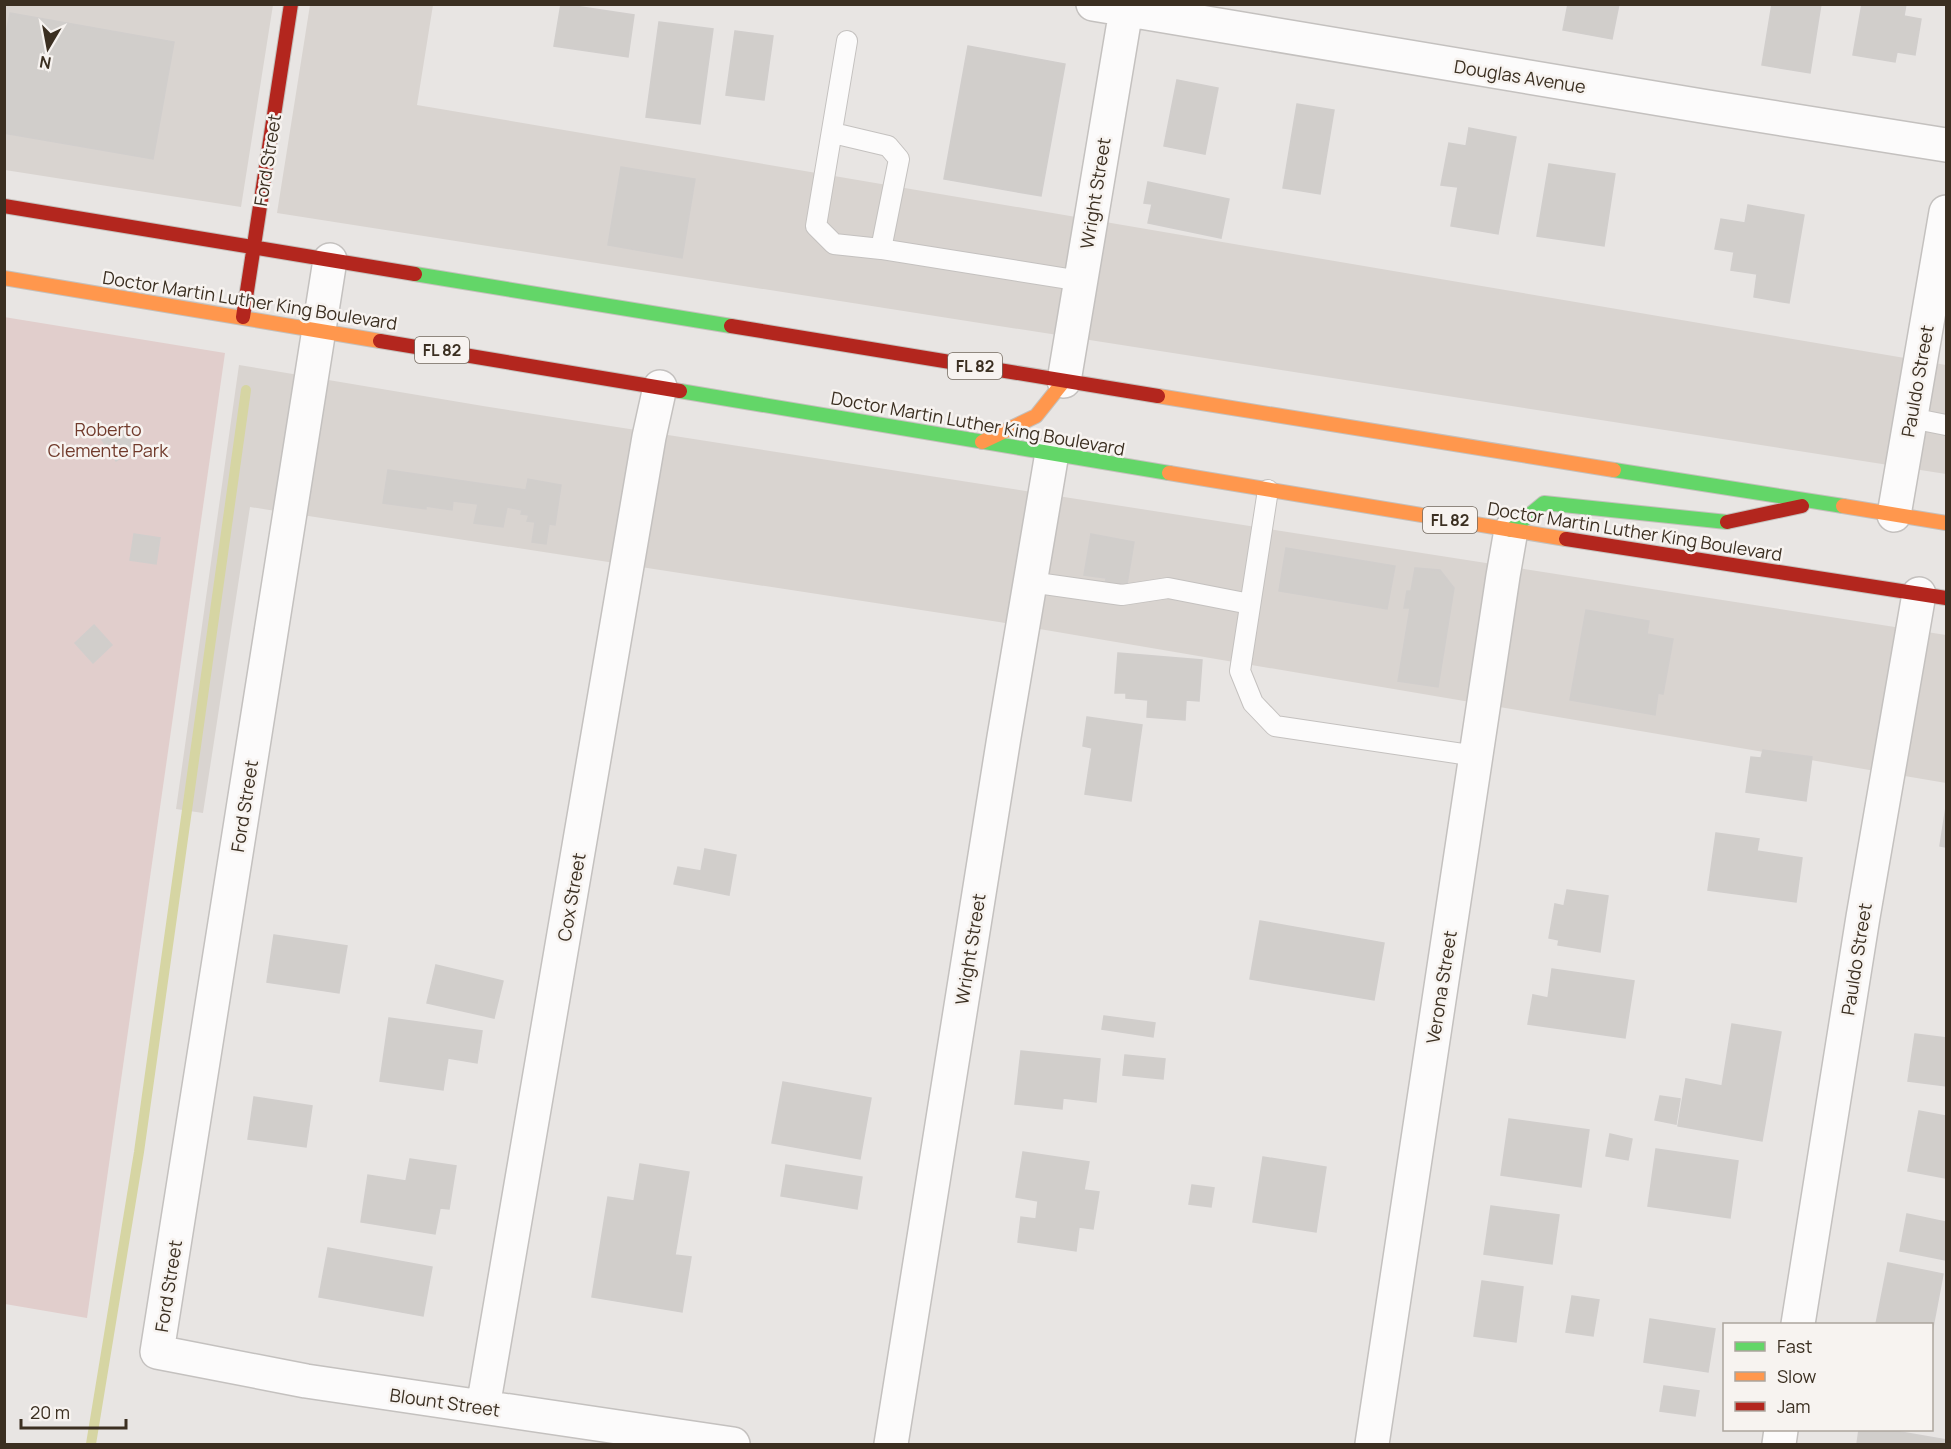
<svg xmlns="http://www.w3.org/2000/svg" width="1951" height="1449" viewBox="0 0 1951 1449" font-family="Manrope,sans-serif">
  <rect width="100%" height="100%" fill="#e8e5e3"/>
  <path fill="#d9d4d0" d="M4 5H273L241 207 5 170Z
    M310 5H433L417 105 1946 365V474L277 213Z
    M239 365 483 406 1946 635V783L999 622 250 507 203 813 176 809Z"/>
  <path fill="#e1cecc" d="M4 317 225 353 87 1318 5 1304Z"/>
  <g fill="none" stroke-linecap="round" stroke-linejoin="round">
    <path stroke="#d6d5a3" stroke-width="10" d="M91 1444 139 1152 246 390"/>
  </g>
  <path fill="#d1cecb" stroke="#d1cecc" stroke-width="1.5" d="M561 4 634 15 628 57 554 46Z
    M1568 4H1619L1612 39 1563 30Z
    M1772 4H1821L1810 73 1762 65Z
    M1862 4H1906L1904 16 1921 19 1915 55 1897 52 1895 62 1853 55Z
    M10 13 174 42 153 159 4 133V43Z
    M659 22 713 29 700 124 646 117Z
    M735 31 773 36 764 100 726 95Z
    M968 46 1065 64 1041 196 944 179Z
    M1177 80 1218 88 1205 154 1164 146Z
    M1297 104 1334 110 1320 194 1283 188Z
    M1469 128 1516 137 1498 234 1451 226 1458 187 1441 185 1449 143 1466 146Z
    M1549 164 1615 174 1604 246 1537 236Z
    M621 167 695 179 682 258 608 245Z
    M1148 182 1229 199 1221 238 1148 223 1152 204 1144 203Z
    M1748 205 1804 215 1789 303 1754 297 1757 274 1731 270 1734 252 1715 249 1721 219 1745 223Z
    M123 426 138 447 116 461 102 440Z
    M388 470 526 490 528 479 561 485 555 525 549 524 546 544 532 542 535 522 527 521 529 515 521 514 522 510 507 507 503 527 474 523 478 504 453 501 452 510 426 506V509L383 503Z
    M134 534 160 538 156 564 130 560Z
    M1091 534 1134 542 1126 590 1105 587 1106 578 1084 575Z
    M1286 548 1395 566 1387 609 1279 591Z
    M1415 568 1440 570 1454 588 1438 687 1398 681 1410 608H1404L1407 591H1411Z
    M1586 610 1649 621 1647 634 1673 639 1663 694 1658 693 1655 715 1570 700Z
    M94 625 112 645 93 663 75 643Z
    M1118 653 1202 660 1199 701 1186 700 1185 720 1147 717 1148 700 1126 698V693H1115Z
    M1087 717 1142 725 1131 801 1085 794 1092 748 1083 746Z
    M1763 750 1812 757 1806 801 1746 792 1751 757 1761 758Z
    M1946 807V847L1940 846Z
    M1716 833 1759 839 1757 851 1802 858 1796 902 1708 890Z
    M705 849 736 855 729 895 674 884 678 867 701 871Z
    M1567 890 1608 896 1600 952 1558 945 1559 940 1549 938 1555 904 1564 906Z
    M1260 921 1384 943 1374 1000 1250 979Z
    M274 935 347 946 339 993 267 982Z
    M436 965 503 981 494 1018 427 1003Z
    M1552 969 1634 981 1625 1038 1528 1024 1533 995 1548 998Z
    M1104 1016 1155 1023 1153 1037 1102 1029Z
    M389 1018 482 1031 477 1063 448 1058 443 1090 380 1081Z
    M1732 1024 1781 1032 1762 1141 1678 1126 1686 1079 1722 1086Z
    M1915 1034 1946 1038V1086L1908 1081Z
    M1021 1051 1100 1059 1096 1102 1063 1098 1062 1109 1015 1104Z
    M1125 1055 1165 1059 1163 1079 1123 1075Z
    M783 1082 871 1098 860 1159 772 1143Z
    M1660 1096 1680 1099 1676 1124 1655 1120Z
    M254 1097 312 1106 306 1147 248 1139Z
    M1919 1111 1946 1116V1178L1908 1171Z
    M1509 1119 1589 1130 1581 1187 1501 1175Z
    M1610 1134 1632 1139 1628 1160 1606 1156Z
    M1656 1149 1738 1161 1730 1218 1648 1206Z
    M1023 1152 1089 1162 1084 1190 1099 1192 1093 1229 1079 1227 1076 1251 1018 1242 1021 1217 1036 1219 1038 1201 1016 1197Z
    M1263 1157 1326 1167 1316 1232 1253 1222Z
    M410 1159 456 1166 449 1209 440 1208 435 1234 361 1222 368 1175 406 1181Z
    M640 1164 689 1172 675 1255 691 1257 682 1312 592 1297 608 1197 634 1201Z
    M786 1165 862 1177 857 1209 781 1196Z
    M1192 1185 1214 1188 1211 1207 1189 1204Z
    M1491 1206 1559 1215 1552 1264 1484 1254Z
    M1907 1214 1946 1222V1260L1900 1251Z
    M328 1248 432 1267 423 1316 319 1297Z
    M1888 1263 1943 1274 1932 1332V1324H1876Z
    M1482 1281 1523 1287 1516 1342 1474 1336Z
    M1572 1296 1599 1300 1593 1336 1566 1332Z
    M1650 1319 1715 1329 1708 1372 1644 1362Z
    M1664 1386 1699 1391 1695 1416 1660 1411Z
    M1859 1430H1889L1946 1440V1444H1857Z"/>
  <g fill="none" stroke-linecap="round" stroke-linejoin="round">
    <defs>
      <path id="lane" d="M847 41 816 226 834 244 881 249 1081 281
        M833 133 888 146 899 159 881 249
        M1911 418 1946 425
        M1268 490 1240 671 1253 703 1275 726 1476 756
        M1030 582 1122 595 1168 588 1250 604"/>
      <path id="street" d="M1093 4 1708 107 1946 145
        M330 260 157 1352 306 1381 733 1444
        M1064 381 1127 4
        M1894 515 1946 212
        M1798 1324 1863 917 1919 594
        M483 1407 649 437 660 387
        M891 1444 1004 737 1052 453
        M1372 1444 1503 576 1511 530
        M1779 1444 1781 1430"/>
      <path id="fast" d="M415 274 731 326
        M680 391 1169 473
        M1614 470 1843 506
        M1511 530 1544 503 1727 522"/>
      <path id="slow" d="M4 278 380 341
        M1158 396 1614 470
        M982 442 1036 416 1064 381
        M1169 473 1566 539
        M1843 506 1946 523"/>
      <path id="jam" d="M4 206 415 274
        M243 317 291 4
        M731 326 1158 396
        M380 341 680 391
        M1727 522 1802 506
        M1566 539 1946 598"/>
    </defs>
    <use href="#lane" stroke="#c4c1bf" stroke-width="22"/>
    <use href="#street" stroke="#c4c1bf" stroke-width="36"/>
    <use href="#fast" stroke="#c4c0bc" stroke-width="16"/>
    <use href="#slow" stroke="#c4c0bc" stroke-width="16"/>
    <use href="#jam" stroke="#c4c0bc" stroke-width="16"/>
    <use href="#lane" stroke="#fcfbfb" stroke-width="20"/>
    <use href="#street" stroke="#fcfbfb" stroke-width="33"/>
    <use href="#fast" stroke="#63d668" stroke-width="14"/>
    <use href="#slow" stroke="#ff974d" stroke-width="14"/>
    <use href="#jam" stroke="#b3261e" stroke-width="14"/>
  </g>
  <g text-anchor="middle" dominant-baseline="central" stroke-width="5" stroke-linejoin="round" paint-order="stroke">
    <g fill="#f7f3f0" stroke="#736a5f" stroke-width="1.5">
      <rect x="415" y="337" width="54" height="26" rx="4.5"/>
      <rect x="948" y="353" width="54" height="26" rx="4.5"/>
      <rect x="1423" y="507" width="54" height="26" rx="4.5"/>
    </g>
    <g font-size="16" font-weight="bold" fill="#3b2f21">
      <text x="442" y="350">FL 82</text>
      <text x="975" y="366">FL 82</text>
      <text x="1450" y="520">FL 82</text>
    </g>
    <g font-size="18" fill="#3b2f21" stroke="#f7f3f0">
      <text transform="translate(1520 76) rotate(9)">Douglas Avenue</text>
      <text transform="translate(267 160) rotate(-81)">Ford Street</text>
      <text transform="translate(1095 193) rotate(-81)">Wright Street</text>
      <text transform="translate(250 300) rotate(9)">Doctor Martin Luther King Boulevard</text>
      <text transform="translate(1917 381) rotate(-80)">Pauldo Street</text>
      <text transform="translate(978 423) rotate(10)">Doctor Martin Luther King Boulevard</text>
      <text transform="translate(1635 531) rotate(9)">Doctor Martin Luther King Boulevard</text>
      <text transform="translate(244 806) rotate(-81)">Ford Street</text>
      <text transform="translate(571 897) rotate(-80)">Cox Street</text>
      <text transform="translate(970 949) rotate(-81)">Wright Street</text>
      <text transform="translate(1856 959) rotate(-81)">Pauldo Street</text>
      <text transform="translate(1441 987) rotate(-81)">Verona Street</text>
      <text transform="translate(168 1286) rotate(-81)">Ford Street</text>
      <text transform="translate(445 1402) rotate(8)">Blount Street</text>
    </g>
    <g font-size="18" fill="#713b2c" stroke="#f7f3f0">
      <text x="108" y="429">Roberto<tspan x="108" dy="21">Clemente Park</tspan></text>
    </g>
  </g>
  <rect width="1951" height="1449" fill="none" stroke="#3b2f21" stroke-width="12"/>
  <rect x="1723" y="1323" width="210" height="108" fill="#f7f3f0" stroke="#aca59d" stroke-width="1.5"/>
  <rect x="1735" y="1342" width="30" height="9" fill="#63d668" stroke="#aca59d" stroke-width="1.5"/>
  <text x="1777" y="1353" font-size="18" fill="#3b2f21">Fast</text>
  <rect x="1735" y="1372" width="30" height="9" fill="#ff974d" stroke="#aca59d" stroke-width="1.5"/>
  <text x="1777" y="1383" font-size="18" fill="#3b2f21">Slow</text>
  <rect x="1735" y="1402" width="30" height="9" fill="#b3261e" stroke="#aca59d" stroke-width="1.5"/>
  <text x="1777" y="1413" font-size="18" fill="#3b2f21">Jam</text>
  <g transform="translate(48 48) rotate(190)" stroke="#f7f3f0" stroke-width="4.5" paint-order="stroke">
  <path d="M0-4.5L10 22L0 15L-10 22Z" fill="#3b2f21"/>
  <text y="-9" font-size="16" font-weight="bold" text-anchor="middle" fill="#3b2f21">N</text>
  </g>
  <path d="M21 1419v9h105v-9" fill="none" stroke="#3b2f21" stroke-width="3"/>
  <text x="30" y="1419" font-size="18" fill="#3b2f21" stroke="#f7f3f0" stroke-width="4.5" paint-order="stroke">20 m</text>
</svg>
